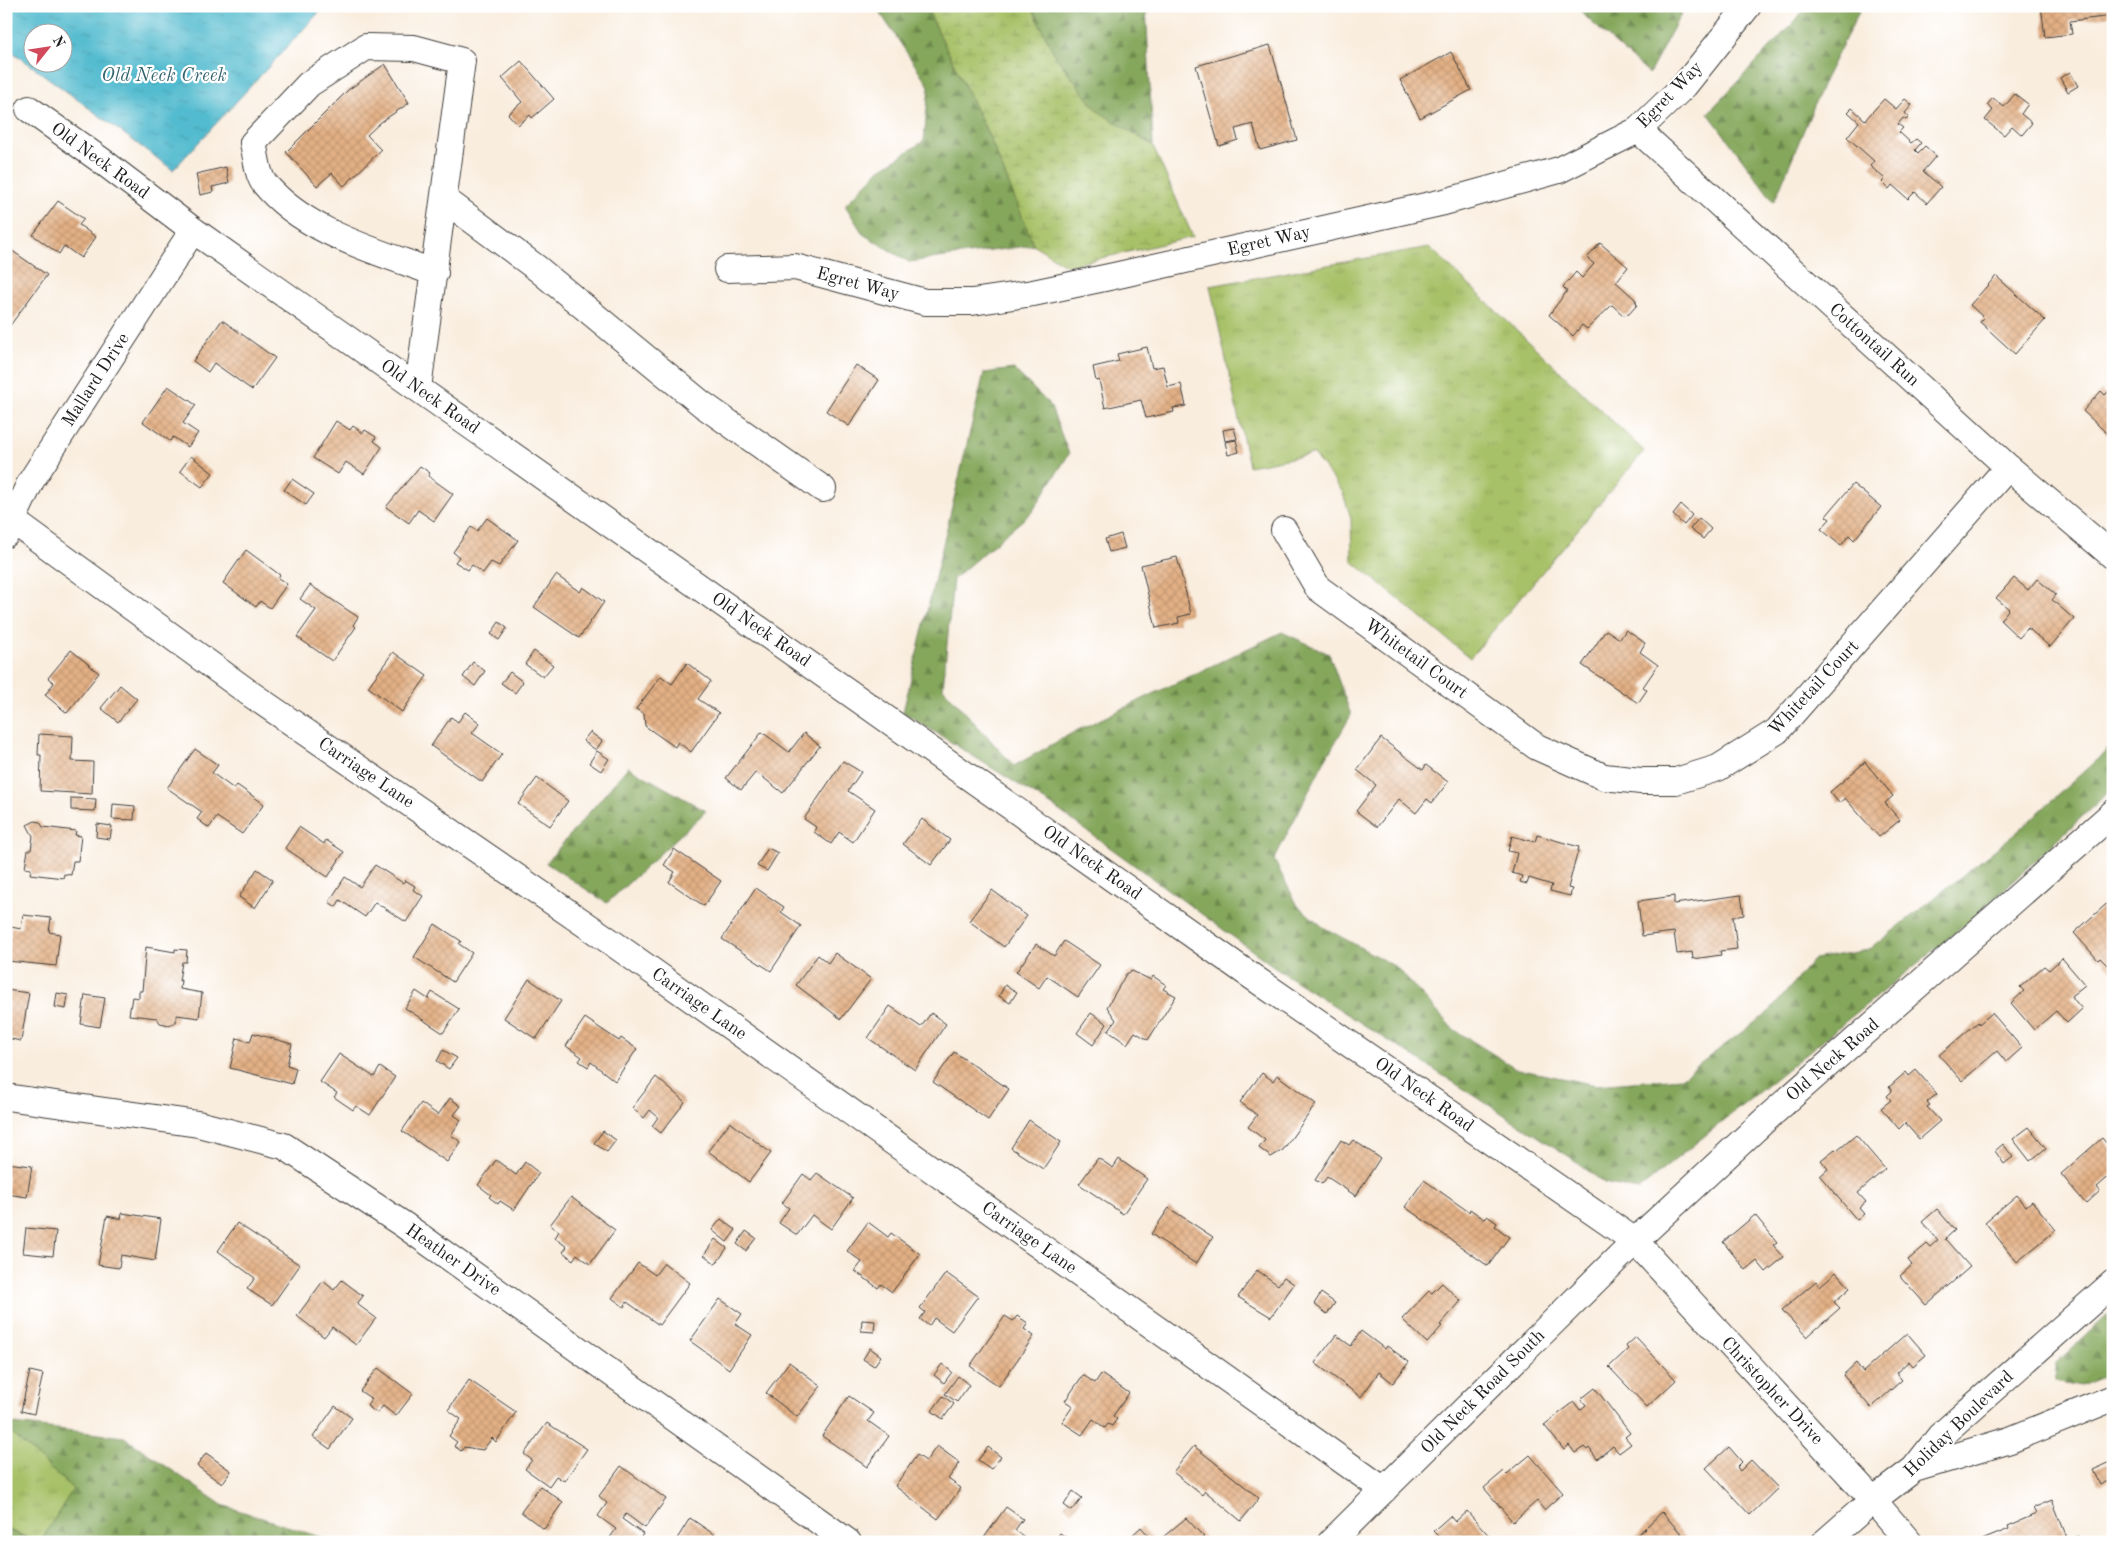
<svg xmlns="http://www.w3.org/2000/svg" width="2119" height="1548" viewBox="0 0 2119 1548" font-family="'Old Standard TT',serif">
  <defs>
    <pattern id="grass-tufts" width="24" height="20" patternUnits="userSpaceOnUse" patternTransform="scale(1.25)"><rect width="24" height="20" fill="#a7c167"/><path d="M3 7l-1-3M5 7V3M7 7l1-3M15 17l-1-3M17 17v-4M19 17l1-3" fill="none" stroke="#8fa559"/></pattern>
    <pattern id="forest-firs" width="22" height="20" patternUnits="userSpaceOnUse" patternTransform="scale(1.25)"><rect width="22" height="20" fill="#85a75c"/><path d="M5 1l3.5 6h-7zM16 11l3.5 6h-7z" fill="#6c874b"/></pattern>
    <pattern id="wetland-marsh" width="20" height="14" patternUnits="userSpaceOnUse" patternTransform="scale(1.25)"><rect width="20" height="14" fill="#a7c167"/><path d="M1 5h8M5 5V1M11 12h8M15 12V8" fill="none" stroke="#8fa559"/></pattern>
    <pattern id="water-ripples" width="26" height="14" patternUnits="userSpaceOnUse" patternTransform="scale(1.25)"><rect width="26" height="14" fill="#52bbcf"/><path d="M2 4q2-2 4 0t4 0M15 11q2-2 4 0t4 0" fill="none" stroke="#47a0b1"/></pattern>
    <pattern id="building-cross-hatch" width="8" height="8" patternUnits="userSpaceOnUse" patternTransform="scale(1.25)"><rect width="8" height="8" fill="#e3b085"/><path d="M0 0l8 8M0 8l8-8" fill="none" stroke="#c29772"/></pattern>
  </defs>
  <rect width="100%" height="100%" fill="#fff"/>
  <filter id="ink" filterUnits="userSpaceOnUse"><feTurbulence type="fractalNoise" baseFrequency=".02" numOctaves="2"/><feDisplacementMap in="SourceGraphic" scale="10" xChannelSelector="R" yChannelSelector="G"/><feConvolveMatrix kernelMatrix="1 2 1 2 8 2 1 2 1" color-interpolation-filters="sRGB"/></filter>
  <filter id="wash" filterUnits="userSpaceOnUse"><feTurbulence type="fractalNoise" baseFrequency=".0096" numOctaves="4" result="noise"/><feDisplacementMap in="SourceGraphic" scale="20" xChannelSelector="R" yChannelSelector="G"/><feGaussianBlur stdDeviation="1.12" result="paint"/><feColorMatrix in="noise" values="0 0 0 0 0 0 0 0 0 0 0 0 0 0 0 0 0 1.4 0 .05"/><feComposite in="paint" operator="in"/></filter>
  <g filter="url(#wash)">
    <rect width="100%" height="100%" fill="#f9edde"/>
    <path fill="url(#grass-tufts)" stroke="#626e42" d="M1429 247 1644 451 1470 658 1352 561 1351 518 1342 491 1313 454 1249 466 1210 286Z
      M6 1428 74 1489 40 1542 6 1529Z"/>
    <path fill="url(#forest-firs)" stroke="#50623c" d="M861 6H926L990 138 1034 245 909 262 863 234 845 205 879 170 924 141 929 86 879 11Z
      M1031 6H1146L1153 146 1098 111 1055 56Z
      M1577 6H1685L1649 74 1586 17Z
      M1809 6H1862L1825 79 1774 202 1708 113Z
      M1014 369 1050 405 1069 454 1032 512 953 579 943 688 1014 766 1074 732 1282 632 1329 654 1351 715 1321 767 1274 860 1298 906 1323 927 1396 967 1453 1029 1517 1069 1596 1085 1681 1078 1770 1011 1814 959 1869 950 2017 832 2113 745V788L1972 919 1638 1190 1604 1183 1570 1157 1283 973 1054 807 903 712 984 373Z
      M628 767 706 811 607 903 546 863Z
      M2113 1310V1373L2081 1386 2055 1381V1364Z
      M6 1423 124 1437 222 1505 336 1542H40L73 1489 6 1428Z
      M6 1529 35 1542H6Z"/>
    <path fill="url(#wetland-marsh)" stroke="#626e42" d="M926 6H1031L1055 56 1098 111 1153 146 1193 237 1067 266 1034 245 990 138Z"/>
    <path fill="url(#water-ripples)" stroke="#376c76" fill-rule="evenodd" d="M6 6H325L173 170 6 47ZM32 32H62V62H32Z"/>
    <g id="blocks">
      <path fill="url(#building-cross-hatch)" d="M2041 6H2112L2113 16 2070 21 2072 34 2045 37Z
        M1270 45 1297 140 1260 150 1253 124 1235 129 1238 140 1219 146 1196 66Z
        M1451 52 1471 90 1420 118 1400 80Z
        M521 61 554 99 532 118 530 115 518 125 508 114 522 102 502 78Z
        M385 64 409 103 381 122 367 135 381 150 344 186 332 173 317 186 286 152 348 90Z
        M2070 72 2078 86 2068 92 2060 78Z
        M2015 94 2028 104 2021 114 2032 123 2022 135 2012 126 2004 135 1985 120 1993 110 1987 105 1993 98 2004 107Z
        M1884 99 1896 109 1905 99 1912 105 1905 113 1909 117 1906 120 1903 118 1898 124 1903 128 1899 132 1911 143 1916 139 1921 143 1915 150 1918 153 1925 146 1936 156 1923 171 1941 187 1927 203 1915 192 1908 199 1892 185 1889 189 1882 182 1885 179 1870 166 1874 161 1847 137 1859 122 1848 112 1852 108 1865 120Z
        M226 167 229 183 212 187 213 192 200 195 196 174Z
        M58 201 84 219 79 225 96 237 81 258 64 246 59 254 33 235Z
        M1600 243 1628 267 1616 282 1635 299 1637 305 1629 314 1623 315 1612 305 1587 329 1582 325 1573 336 1549 315 1567 291 1563 287 1576 272 1582 278 1594 264 1587 258Z
        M11 250 47 275 9 327 6 326V257Z
        M1996 276 2045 320 2015 354 1980 322 1984 318 1970 305Z
        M222 320 275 358 252 390 214 363 208 372 193 361Z
        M1147 347 1152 368 1163 366 1168 387 1181 384 1186 406 1173 408 1174 412 1146 418 1141 400 1105 408 1099 380 1096 381 1093 367 1119 361 1117 354Z
        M856 365 879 380 849 426 826 411Z
        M168 386 196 405 183 423 198 433 188 447 173 437 170 441 143 422Z
        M2113 387V439L2083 411 2101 391 2105 395Z
        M336 421 350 430 353 426 363 433 365 430 376 437 374 441 382 447 364 474 346 462 338 474 313 458Z
        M1234 428 1237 439 1225 441 1223 430Z
        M1236 440 1239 452 1228 455 1225 442Z
        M191 456 213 473 202 487 180 471Z
        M420 466 430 473 428 476 453 494 434 521 418 510 409 523 386 507Z
        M292 479 314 494 306 505 284 490Z
        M1853 484 1881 507 1854 540 1849 535 1841 546 1821 529 1830 519 1826 516Z
        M1681 505 1692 515 1684 525 1673 515Z
        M487 518 518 540 499 566 491 562 483 573 472 565 468 570 455 562 459 557 453 552 471 527 477 531Z
        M1699 518 1711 529 1703 539 1690 529Z
        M1121 534 1125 548 1109 552 1105 539Z
        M246 550 280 575 278 578 287 584 270 608 260 601 256 607 223 583Z
        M1177 557 1191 614 1178 617 1179 623 1156 628 1141 565Z
        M556 575 580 592 583 587 604 602 579 638 534 607Z
        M2014 578 2028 590 2037 579 2056 595 2052 600 2074 619 2050 647 2028 628 2019 638 2000 620 2009 609 1996 598Z
        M310 585 358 617 353 625 356 627 332 661 297 637 316 610 300 599Z
        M499 622 507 628 499 640 491 634Z
        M1606 630 1620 639 1626 630 1645 643 1640 652 1658 665 1643 687 1647 690 1638 703 1582 665Z
        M71 650 99 673 67 713 45 695 54 683 48 678Z
        M534 651 553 665 543 677 525 664Z
        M393 652 427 676 402 712 368 687Z
        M473 662 485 671 475 686 463 677Z
        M687 663 711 681 698 699 719 713 691 752 678 742 675 747 645 726 644 714 636 709 661 676 672 684Z
        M510 672 523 682 515 693 501 683Z
        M120 685 137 699 118 722 101 708Z
        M465 712 480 723 472 733 502 754 482 782 431 746 451 717 458 722Z
        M590 732 602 741 596 750 583 741Z
        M762 732 789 752 804 733 820 746 783 793 756 772 741 790 726 778Z
        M39 734 73 736 72 761 93 762 92 794 40 791 41 755H38Z
        M1381 738 1423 770 1426 765 1448 782 1432 803 1427 799 1416 813 1399 799 1377 827 1356 811 1376 785 1357 770Z
        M195 749 218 765 212 773 234 789 237 785 264 804 242 834 217 817 209 828 197 819 202 812 167 788Z
        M597 751 609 759 601 771 589 763Z
        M843 761 861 772 848 791 875 809 853 842 839 832 831 844 814 832 816 827 804 819Z
        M1865 762 1893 796 1885 803 1900 820 1879 837 1845 798 1839 803 1830 792Z
        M537 778 568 801 550 826 518 804Z
        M71 798 96 799 95 811 71 810Z
        M113 804 135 806 134 820 112 819Z
        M922 819 950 840 931 865 903 844Z
        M35 821 40 822 43 827 76 831 75 835 81 836 78 861H73L71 875 64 874 63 878 30 874 31 869 25 868 28 850H31L33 836 27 825Z
        M97 824 112 826 110 839 96 837Z
        M299 827 324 844 326 840 344 852 328 877 285 848Z
        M1537 835 1579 847 1568 888 1572 889 1570 896 1550 891 1552 885 1529 878 1527 884 1520 882 1522 876 1512 873 1517 853 1508 851 1512 836 1535 842Z
        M768 848 778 853 767 871 757 866Z
        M674 849 721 881 704 906 669 882 675 872 664 865Z
        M375 865 403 883 405 880 415 886 413 890 423 896 406 922 375 902 365 917 340 900 336 907 329 902 345 877 360 887Z
        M257 869 273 880 255 908 239 897Z
        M756 888 784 907 781 912 801 926 771 971 722 939Z
        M992 890 1027 916 1004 947 969 921Z
        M1741 895 1744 915 1733 917 1737 949 1720 951 1721 955 1693 959 1692 952 1677 954 1674 932 1642 936 1638 901 1674 896V904Z
        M2113 898V971L2100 958 2098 960 2074 933Z
        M23 915 51 918 49 932 60 934 56 966 7 961 11 927 21 929Z
        M435 924 461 941 459 944 472 953 453 982 414 957Z
        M1064 941 1100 965 1078 997 1047 976 1039 988 1016 972 1036 944 1054 956Z
        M146 947 175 952V949L187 950 186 962H182L179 981 181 980 180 989 202 993 199 1018 177 1015 176 1022 169 1025 160 1023 157 1018 129 1015 132 997 139 998V991H142Z
        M835 953 871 979 841 1019 796 985 818 955 828 963Z
        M2062 958 2085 985 2071 996 2082 1009 2067 1023 2056 1011 2034 1030 2011 1003 2024 991 2020 987 2044 966 2049 970Z
        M1132 971 1151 980 1153 976 1166 985 1163 989 1176 996 1148 1040 1135 1032 1127 1044 1108 1031 1116 1020 1107 1007 1126 974Z
        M529 979 561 1001 536 1039 504 1018Z
        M1005 985 1017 992 1010 1003 999 996Z
        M6 990 29 993 21 1041 6 1038Z
        M416 991 428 999 432 992 459 1009 443 1033 405 1008Z
        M57 993 68 995 66 1009 55 1007Z
        M85 995 105 998 100 1027 81 1024Z
        M890 1006 921 1027 931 1013 946 1024 915 1070 868 1038Z
        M1091 1013 1107 1024 1093 1045 1077 1033Z
        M1992 1013 2022 1048 2006 1062 1997 1051 1962 1081 1939 1055 1978 1022 1979 1024Z
        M585 1018 619 1041 621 1038 637 1049 615 1081 591 1062 588 1067 579 1061 582 1057 566 1046Z
        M253 1033 292 1044 287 1065 296 1068 292 1084 230 1068 237 1038 250 1042Z
        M443 1050 457 1058 449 1069 437 1061Z
        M954 1052 1009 1089 988 1120 933 1082Z
        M339 1054 374 1077 380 1067 395 1077 370 1115 356 1106 353 1110 334 1097 337 1093 320 1082Z
        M1916 1070 1937 1094 1927 1102 1930 1105 1927 1107 1940 1121 1919 1139 1905 1123 1899 1129 1881 1108 1891 1100 1887 1096 1892 1091 1889 1087 1906 1072 1909 1076Z
        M1262 1073 1273 1081 1277 1075 1316 1104 1283 1150 1271 1157 1259 1148 1265 1140 1248 1127 1257 1115 1240 1102Z
        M656 1077 685 1102 661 1133 652 1126 658 1117 650 1110 644 1118 632 1108Z
        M450 1098 461 1106 454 1115 461 1120 451 1135 461 1142 447 1162 402 1131 421 1103 438 1115Z
        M1029 1120 1061 1142 1043 1169 1011 1148Z
        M730 1122 771 1153 749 1182 708 1151Z
        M2029 1127 2046 1148 2030 1161 2013 1139Z
        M603 1131 616 1140 607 1152 594 1143Z
        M1856 1135 1885 1169 1858 1193 1866 1202 1859 1208 1864 1214 1857 1220 1820 1176 1828 1169 1821 1160 1835 1149 1837 1151Z
        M2102 1138 2113 1151V1173L2097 1187 2100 1191 2086 1204 2061 1174Z
        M1341 1140 1349 1145 1353 1140 1380 1158 1356 1196 1327 1177 1322 1184 1315 1180Z
        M2003 1144 2013 1157 2004 1164 1995 1151Z
        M1098 1158 1113 1168 1119 1159 1147 1179 1123 1214 1079 1184Z
        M496 1160 516 1175 525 1162 539 1173 514 1210 500 1201 498 1204 489 1197 491 1195 478 1185Z
        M6 1163 32 1166 27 1197 6 1194 8 1176H6Z
        M817 1173 853 1198 831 1229 812 1215 797 1235 779 1223 789 1208 782 1203 803 1174 811 1180Z
        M1424 1180 1469 1212 1470 1209 1484 1219 1487 1216 1497 1223 1495 1226 1509 1237 1488 1266 1405 1207Z
        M2017 1195 2026 1206 2032 1201 2056 1230 2017 1262 1985 1222Z
        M571 1197 615 1230 590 1264 577 1254 573 1260 563 1252 567 1247 555 1238 559 1231 550 1225Z
        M1169 1208 1213 1237 1196 1264 1151 1234Z
        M1937 1209 1955 1230 1945 1239 1970 1267 1926 1305 1900 1276 1912 1265 1908 1260 1927 1244 1930 1247 1938 1240 1922 1222Z
        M122 1213 161 1219 155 1261 121 1255 119 1268 98 1265 107 1216 121 1219Z
        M1755 1215 1777 1242 1773 1245 1784 1257 1766 1272 1757 1261 1746 1270 1723 1242Z
        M721 1219 736 1230 727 1242 712 1230Z
        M868 1222 888 1237 891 1233 920 1254 892 1292 881 1284 878 1288 855 1271 862 1262 847 1251Z
        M237 1223 300 1265 272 1305 247 1289 255 1278 218 1251Z
        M26 1228 56 1231 53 1256 23 1253Z
        M746 1231 756 1238 746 1251 737 1244Z
        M715 1239 727 1248 716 1264 704 1255Z
        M638 1263 655 1275 664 1263 690 1283 659 1325 627 1302 624 1307 612 1298Z
        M1257 1270 1278 1285 1284 1277 1294 1284 1271 1317 1238 1297Z
        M1836 1272 1850 1288 1834 1302 1840 1308 1807 1337 1782 1310 1816 1281 1820 1286Z
        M946 1273 978 1296 952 1331 934 1318 929 1326 920 1319 925 1312 920 1308Z
        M342 1280 363 1296 357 1304 376 1318 356 1345 332 1327 324 1337 297 1316 323 1281 334 1290Z
        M1442 1283 1461 1301 1440 1325 1442 1326 1427 1343 1402 1319 1429 1291 1432 1293Z
        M1321 1293 1335 1303 1327 1314 1314 1304Z
        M720 1299 742 1314 735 1324 752 1335 729 1369 690 1341Z
        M1005 1316 1013 1321 1017 1316 1028 1323 1024 1329 1034 1336 999 1386 970 1366Z
        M862 1320 875 1321 874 1332 861 1331Z
        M1361 1331 1385 1349 1387 1346 1409 1362 1393 1383 1379 1372 1361 1397 1315 1363 1336 1335 1351 1346Z
        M1907 1333 1926 1355 1913 1366 1909 1361 1896 1373 1902 1380 1871 1408 1843 1375 1856 1363 1863 1372Z
        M1636 1337 1676 1380 1647 1407 1609 1367 1628 1349 1626 1346Z
        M870 1348 881 1356 874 1366 863 1359Z
        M789 1362 821 1386 797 1417 766 1393Z
        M942 1364 952 1372 944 1383 934 1375Z
        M378 1368 413 1394 396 1416 383 1406 377 1413 367 1406 372 1399 360 1391Z
        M30 1371 43 1374 34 1414 21 1411Z
        M1101 1374 1129 1393 1113 1416 1117 1419 1112 1426 1108 1424 1105 1428 1093 1419 1082 1435 1062 1422 1073 1406 1065 1401 1083 1375 1095 1383Z
        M958 1376 969 1385 957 1402 945 1394Z
        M469 1380 516 1412 496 1442 492 1438 483 1450 464 1447 461 1451 454 1446 457 1442 449 1436 461 1419 448 1410Z
        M1595 1388 1630 1433 1625 1437 1631 1444 1619 1453 1613 1446 1597 1459 1589 1448 1587 1450 1584 1447 1575 1453 1569 1445 1564 1450 1544 1425 1574 1402 1580 1410 1586 1405 1581 1399Z
        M849 1396 874 1413 868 1421 889 1436 867 1467 822 1436Z
        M943 1396 954 1404 943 1419 932 1411Z
        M335 1406 352 1418 330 1449 313 1437Z
        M547 1423 587 1449 564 1481 556 1476 549 1486 525 1469 532 1460 524 1454Z
        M937 1446 960 1463 948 1479 961 1488 938 1519 895 1486 917 1455 926 1461Z
        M1194 1446 1259 1498 1241 1521 1205 1491 1202 1495 1173 1472Z
        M988 1447 1001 1457 991 1469 978 1460Z
        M1729 1447 1742 1462 1737 1467 1740 1471 1751 1460 1778 1488 1750 1515 1706 1468Z
        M206 1453 231 1471 222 1484 197 1466Z
        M1530 1455 1563 1493 1544 1510 1537 1501 1513 1522 1484 1488 1504 1471 1507 1474Z
        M2113 1461V1492L2108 1481 2100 1485 2093 1470Z
        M621 1466 666 1499 645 1528 626 1514 622 1519 643 1534 638 1542H607L616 1529 598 1516 607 1503 599 1496Z
        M540 1486 563 1502 544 1529 521 1512Z
        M1073 1491 1082 1498 1072 1511 1064 1505Z
        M2052 1500 2068 1540 2078 1536 2080 1542H1982V1540L2009 1529 2008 1526 2036 1514 2033 1508Z
        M1006 1507 1023 1519 1015 1530 1031 1542H981Z
        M1467 1511 1492 1539 1489 1542H1435L1440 1538 1433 1531 1450 1516 1455 1522Z
        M1662 1512 1685 1538 1681 1542H1630Z
        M690 1518 715 1535 713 1538 718 1542H675Z
        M1186 1518 1204 1537 1198 1542H1157Z
        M1141 1527 1154 1542H1125Z
        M1060 1533 1071 1541V1542H1054Z"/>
    </g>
  </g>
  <g filter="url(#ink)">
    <use href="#blocks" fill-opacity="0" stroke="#3d3b39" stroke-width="1"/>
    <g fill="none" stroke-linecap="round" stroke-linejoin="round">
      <defs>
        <path id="minor" d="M29 109 102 161 193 230 1244 971 1635 1241 1873 1500 1909 1542
          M1638 130 2008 467 2113 556
          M444 199 538 269 702 404 823 489
          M727 269 795 267 925 302H972L1033 293 1114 276 1444 202 1559 170 1638 130 1685 85 1748 6
          M418 388 462 61 414 48 366 47 309 84 253 143C256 154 257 174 264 183 305 233 377 251 435 273
          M12 520 252 695 614 944 1384 1490
          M1284 530 1318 588 1537 747 1604 777 1641 781H1676L1718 768 1777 731 2008 467
          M6 534 31 481 193 230
          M6 1097 198 1124 284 1146 404 1225 848 1542
          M1914 1469 2010 1440 2113 1398
          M1331 1542 1635 1241 1766 1119 2113 813
          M1825 1542 1873 1500 1914 1469 1940 1436 2113 1283"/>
      </defs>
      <use href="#minor" stroke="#3d3b39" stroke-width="28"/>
      <use href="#minor" stroke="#fff" stroke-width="26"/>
    </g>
  </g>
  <g text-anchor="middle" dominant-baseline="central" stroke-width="4.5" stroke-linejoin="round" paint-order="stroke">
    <g font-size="18" fill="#1c1c1c" stroke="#fff">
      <text transform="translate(1670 95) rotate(-46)">Egret Way</text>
      <text transform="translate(100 161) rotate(36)">Old Neck Road</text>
      <text transform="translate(1269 241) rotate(-13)">Egret Way</text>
      <text transform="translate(858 284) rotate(15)">Egret Way</text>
      <text transform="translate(1874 345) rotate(42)">Cottontail Run</text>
      <text transform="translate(96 380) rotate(-57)">Mallard Drive</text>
      <text transform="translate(430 397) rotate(35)">Old Neck Road</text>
      <text transform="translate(761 630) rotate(35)">Old Neck Road</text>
      <text transform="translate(1416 659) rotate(36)">Whitetail Court</text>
      <text transform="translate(1814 688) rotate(-47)">Whitetail Court</text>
      <text transform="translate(366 773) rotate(34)">Carriage Lane</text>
      <text transform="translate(1092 863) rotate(35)">Old Neck Road</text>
      <text transform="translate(699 1004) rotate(35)">Carriage Lane</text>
      <text transform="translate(1833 1060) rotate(-41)">Old Neck Road</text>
      <text transform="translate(1424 1095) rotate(35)">Old Neck Road</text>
      <text transform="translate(1029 1238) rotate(35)">Carriage Lane</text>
      <text transform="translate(453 1260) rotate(35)">Heather Drive</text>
      <text transform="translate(1772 1391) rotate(47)">Christopher Drive</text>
      <text transform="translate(1483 1392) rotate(-45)">Old Neck Road South</text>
      <text transform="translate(1959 1424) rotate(-44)">Holiday Boulevard</text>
    </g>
    <g font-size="19" font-style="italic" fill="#34646d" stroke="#fff">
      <text x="164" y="76">Old Neck Creek</text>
    </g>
  </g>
  <rect width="2119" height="1548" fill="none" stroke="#fff" stroke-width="25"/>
  <g transform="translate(48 48) rotate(60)"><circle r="24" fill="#ffffff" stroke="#a4a4a4"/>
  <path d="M0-4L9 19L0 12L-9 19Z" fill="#d1495b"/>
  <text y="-8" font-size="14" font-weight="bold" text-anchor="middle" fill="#1c1c1c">N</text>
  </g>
</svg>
